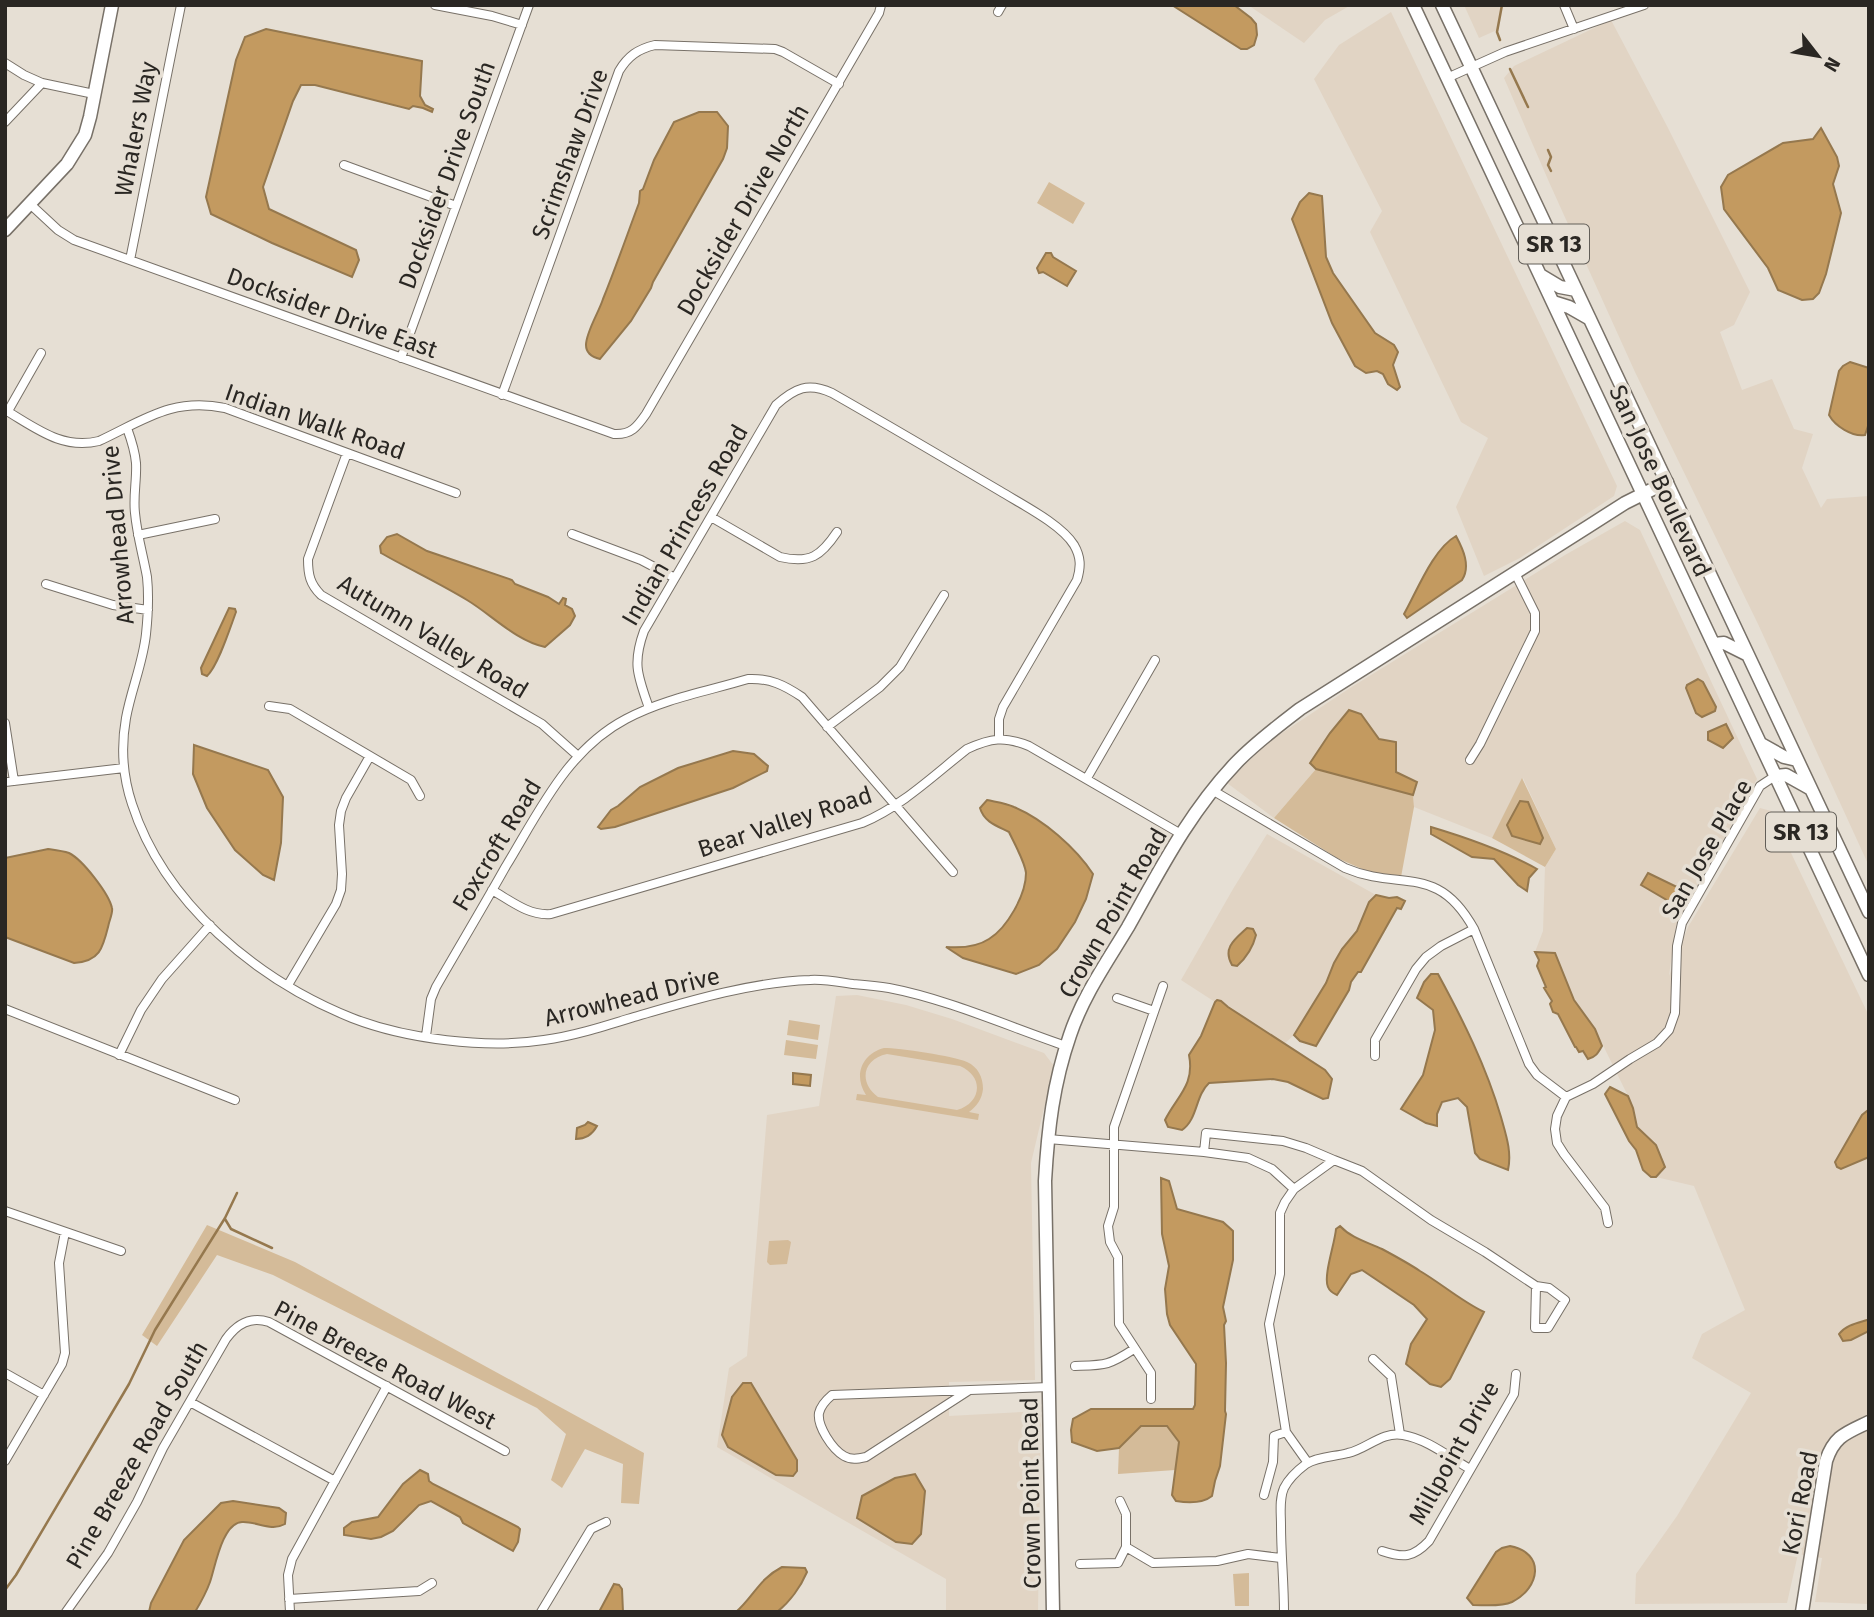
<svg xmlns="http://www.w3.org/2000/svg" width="1874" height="1617" viewBox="0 0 1874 1617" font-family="'Fira Sans',sans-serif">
  <rect width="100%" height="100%" fill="#e6dfd4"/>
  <path fill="#e1d4c4" d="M1248 5H1351L1325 20 1304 43Z
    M1464 5H1502L1497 30 1479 38Z
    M1391 12 1617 486 1614 496 1520 558 1484 576 1456 507 1488 438 1461 422 1370 232 1382 211 1314 79 1339 45Z
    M1611 20 1667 126 1750 292 1734 325 1720 332 1742 390 1772 379 1794 429 1813 434 1802 468 1821 508 1827 499 1869 496V866L1758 624 1635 372 1549 182 1504 78 1514 66Z
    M1625 521 1640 530 1757 779 1681 915 1676 925 1669 976 1688 927 1760 808 1771 811 1869 1016V1604L1815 1602 1822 1558 1798 1554 1787 1603 1635 1604 1636 1574 1677 1516 1751 1393 1692 1358 1702 1334 1745 1310 1694 1186 1656 1177 1662 1172 1656 1145 1637 1127 1633 1108 1628 1096 1595 1029 1574 1000 1555 953 1535 952 1543 931 1545 867 1556 849 1523 778 1492 838 1414 807 1413 795 1316 769 1274 818 1227 783 1267 743 1350 688 1565 555Z
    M1267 834 1376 895 1369 902 1357 931 1334 963 1326 983 1294 1035 1284 1044 1228 1007 1221 1001 1215 1002 1181 980 1233 889Z
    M857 995 906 1005 952 1019 1044 1053 1054 1066 1031 1163 1035 1380 949 1382V1416L1041 1411 1038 1612H946V1579L717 1447 729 1368 747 1356 767 1115 819 1106 836 996Z"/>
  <path fill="#d4bb99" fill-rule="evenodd" d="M1049 182 1085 203 1073 224 1037 203Z
    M1316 769 1413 795 1414 807 1401 877 1369 872 1337 858 1274 818Z
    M1522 778 1556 849 1545 867 1492 838Z
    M789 1020 820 1025 818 1040 787 1035Z
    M786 1040 818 1045 816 1059 784 1055Z
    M884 1048C899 1048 954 1056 967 1062 978 1067 983 1077 983 1089 982 1099 977 1106 969 1112L979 1114 978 1120 856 1100 857 1094 866 1095C853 1075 862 1054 884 1048ZM887 1054 960 1066C985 1077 981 1103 957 1110L878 1097C858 1082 863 1059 887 1054Z
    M207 1225 295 1262 644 1453 639 1504 621 1503 623 1464 585 1449 562 1488 551 1480 566 1434 537 1408 273 1275 217 1255 157 1346 142 1335Z
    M788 1240 791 1242 787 1264 770 1265 767 1262 769 1241Z
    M1141 1426H1167L1179 1441 1175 1470 1118 1474 1119 1448Z
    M1249 1573V1606H1235L1233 1574Z"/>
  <path fill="#c39a60" stroke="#95784e" stroke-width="2" d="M1172 5H1234L1251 18 1256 24 1257 35 1254 45 1247 49H1241Z
    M266 29 422 61 420 96 425 105 433 109 432 112 423 108 413 106 409 109 315 85H301L293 101 263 187 269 209 356 250 359 260 352 277 272 243 211 214 206 197 236 60 245 37Z
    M699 112H717L728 126 727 148 723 159 653 282 651 288 631 321 600 359C592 357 586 353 586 345 586 332 599 312 603 299 616 267 627 235 639 203L640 191 643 189 654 160 674 122Z
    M1821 128 1837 157 1839 166 1833 184 1841 213 1826 274 1819 293 1813 299 1802 300 1778 290 1768 268 1724 209 1721 187 1728 175 1783 143 1813 139Z
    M1309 193 1322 196 1326 257 1333 273 1375 333 1394 345 1398 352 1393 365 1400 387 1397 390 1388 384 1383 374 1377 371 1366 373 1355 366 1332 323 1292 219 1300 202Z
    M1046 253H1051L1053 257 1076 271 1067 286 1043 272 1039 273 1037 268Z
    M1850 362 1869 368V423L1865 435C1852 437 1835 426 1829 415L1839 371 1843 366Z
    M397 534 427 551 512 580 515 584 548 597 559 604 563 598 566 599 565 605 572 609 575 616 570 625 545 647C516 641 492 615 467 600 439 583 409 569 381 553L380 546 387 537Z
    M1456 536C1463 549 1471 566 1462 580L1407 618 1404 614C1417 591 1433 549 1456 536Z
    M229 608 235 609 236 612C230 628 218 666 207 676L202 674 201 668Z
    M1698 679 1703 682 1716 707 1715 711 1702 717 1696 713 1686 688 1687 685Z
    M1349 710 1361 714 1379 739 1396 742V772L1417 782 1413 795 1316 769 1310 763 1330 733Z
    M1726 724 1733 738 1723 748 1708 740V732Z
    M194 745 268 770 283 797 281 843 274 880 263 875 235 850 207 808 193 774Z
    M733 751 754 754 768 766 767 771 733 788 615 827 601 829 598 827 611 810 618 806 640 787 678 768Z
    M987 800C996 802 1006 803 1014 807 1043 819 1076 848 1093 874L1086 899 1075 922 1057 949 1039 965 1016 974 963 958 946 947C960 948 977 947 989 939 1007 928 1026 895 1026 873 1025 862 1014 843 1009 832 997 826 984 822 980 808Z
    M1520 801 1528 802 1543 838 1540 844 1512 836 1507 825Z
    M1431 827C1468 838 1503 850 1537 869L1529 878 1527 891 1518 885 1494 859 1472 857 1431 834Z
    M48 849C55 850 63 851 69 853 83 860 109 894 112 908 113 912 110 919 109 923 103 947 101 961 74 963L5 937V858Z
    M1648 873 1679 888 1672 903 1641 885Z
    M1376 895 1389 898 1397 897 1405 901 1401 909 1397 908 1361 972H1358L1351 982 1349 990 1316 1046 1300 1041 1294 1035 1326 983 1334 963 1342 949 1357 931 1369 902Z
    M1247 928 1253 929 1256 935C1253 947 1246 958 1237 966L1232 965C1222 948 1235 939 1247 928Z
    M1535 952 1555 953 1574 1000 1595 1029 1602 1046C1598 1053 1596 1057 1588 1059L1583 1051 1579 1052 1576 1047H1575L1558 1014 1553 1012 1550 1004 1552 1001 1544 988 1546 987 1537 966 1539 960Z
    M1431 974H1438C1463 1020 1486 1066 1501 1117 1506 1135 1512 1152 1508 1170L1480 1159 1475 1153 1467 1107 1458 1098 1442 1102 1437 1114V1126L1426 1123 1401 1109 1423 1075 1435 1030 1433 1010 1417 998 1424 982Z
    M1217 1000 1221 1001 1228 1007 1325 1070 1332 1079 1328 1098 1323 1099 1288 1082 1273 1079 1209 1083C1195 1096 1198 1119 1182 1130L1168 1127 1165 1120C1177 1096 1195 1085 1189 1055L1201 1036 1215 1002Z
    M793 1073 811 1075 810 1086 793 1084Z
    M1610 1087 1628 1096 1633 1108 1637 1127 1656 1145 1665 1167 1656 1177H1651L1643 1170 1636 1150 1629 1141 1605 1094Z
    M1867 1111 1869 1112V1157L1841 1169 1837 1167 1835 1162 1862 1115Z
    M588 1122 597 1126C592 1135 586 1139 576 1139L577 1128 585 1125Z
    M1161 1178 1169 1181 1177 1209 1223 1222 1233 1231V1260L1223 1307 1226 1321 1224 1325 1226 1363 1225 1411 1226 1414 1220 1466 1215 1481 1212 1496C1202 1504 1188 1503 1176 1501L1172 1495 1179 1442 1167 1426H1141L1119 1448 1097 1451 1072 1442 1071 1430 1073 1419 1091 1409H1193L1195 1405 1196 1364 1170 1325 1167 1314 1165 1289 1169 1266 1162 1234Z
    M1340 1226C1351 1238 1367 1242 1382 1249 1395 1256 1408 1263 1420 1271 1442 1284 1461 1301 1484 1312L1450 1379 1441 1387 1430 1384 1406 1364 1411 1344 1427 1319 1414 1305 1362 1270 1351 1274 1337 1295C1333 1293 1330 1292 1328 1287 1323 1276 1335 1243 1336 1229Z
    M1867 1320 1869 1322V1331L1851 1340 1843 1341 1839 1334C1846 1325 1857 1323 1867 1320Z
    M743 1383H751L797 1460V1471L793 1476 776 1475 728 1447 722 1435 732 1397Z
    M420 1470 428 1474 429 1481 433 1484 518 1527 520 1529 518 1542 513 1551 463 1523 460 1517 431 1501 419 1505 393 1531 381 1537 371 1539 344 1535V1528L352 1522 378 1517 403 1484Z
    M915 1474 925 1491 921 1534 912 1544 896 1542 857 1518 862 1496 895 1478Z
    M233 1501 279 1508 286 1513 285 1524C271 1532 256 1521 242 1522 222 1523 215 1568 210 1582 206 1593 201 1602 195 1612H149L151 1603 184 1540 221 1503Z
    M1510 1546C1546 1553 1540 1588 1512 1602 1501 1607 1485 1605 1473 1605L1467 1598 1496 1552 1502 1548Z
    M782 1567 805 1568 807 1572C801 1586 790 1602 777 1612H736C754 1596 759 1579 782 1567Z
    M614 1584 619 1585 622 1589 623 1612H599Z"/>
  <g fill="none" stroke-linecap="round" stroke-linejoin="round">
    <path stroke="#95784e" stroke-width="2.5" d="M1500 40 1497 32 1502 5
      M1510 69 1528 107
      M1548 150 1551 157 1548 165 1551 171
      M225 1219 231 1229 272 1248
      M5 1590 16 1575 129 1384 155 1330 225 1218 237 1193"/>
    <defs>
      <path id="street" d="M435 5 492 16 522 25
        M1564 5 1574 29
        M998 12 1002 5
        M5 63 24 75 42 83 94 94
        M1447 78 1505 52 1644 5
        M5 122 42 83
        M344 165 456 206
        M30 204 58 230 74 240 614 434C631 435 637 427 646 414L879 13 881 5
        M130 260 181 5
        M401 358 529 5
        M502 395 619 71C628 56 638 49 655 45L775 49 783 52 839 84
        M5 410C36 428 62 450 99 441 144 420 173 397 225 408L456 493
        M8 411 41 353
        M127 428C131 439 135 451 136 463 137 479 133 496 135 513 137 535 143 555 147 577 149 596 148 615 146 634 143 663 131 690 126 718 121 746 123 777 132 804 164 903 257 980 352 1018 406 1039 486 1049 544 1040 574 1036 605 1026 634 1017 689 1001 752 982 810 980 824 979 839 982 853 984 865 985 877 986 889 988 947 999 1010 1027 1066 1046
        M347 453 308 559C308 575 310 584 321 595L542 724 578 756
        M711 517 780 557C810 564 821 556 837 532
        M572 534 641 560 675 578
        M138 535 215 519
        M46 584 113 605 148 610
        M269 706 290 709 411 780 420 796
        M649 708C638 676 632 664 644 631L776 405C795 388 808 382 832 393 888 425 944 458 1000 491 1021 504 1061 524 1074 545 1081 557 1081 567 1077 580L1003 707 999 719V738
        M5 723 14 781
        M827 727 880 687 900 667 944 595
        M1470 760 1480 744 1535 631V613L1515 573
        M1087 778 1155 660
        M5 782 124 768
        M1212 790 1345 868C1401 892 1437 862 1474 929L1529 1064 1537 1075 1566 1097
        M492 890C511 901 529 916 551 914L862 823C901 807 934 775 967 749 991 738 1004 736 1029 746L1181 834
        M288 985 336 904 341 890 342 874 339 825 341 811 346 798 370 756
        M1117 998 1154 1011
        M5 1009 235 1100
        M426 1036 431 999 436 987C459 947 483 907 506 866 539 812 567 750 626 719 663 699 708 691 748 679 770 678 784 685 802 697L953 872
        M119 1055 141 1010 162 979 210 925
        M1375 1056V1040L1416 969 1426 957 1441 946 1474 929
        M1566 1097 1593 1084 1630 1059 1657 1043 1669 1030 1675 1013 1677 946 1682 923 1760 786 1775 776
        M1566 1097 1557 1116 1555 1129 1557 1143 1564 1154 1605 1208 1608 1223
        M1048 1139 1204 1152 1248 1158 1272 1169 1294 1189
        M1204 1152 1206 1133 1283 1141 1306 1148 1334 1160
        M5 1211 121 1251
        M1373 1359 1391 1376 1400 1434
        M1075 1366C1105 1365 1108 1366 1134 1349
        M5 1373 44 1395
        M968 1391 866 1457C857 1459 851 1460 844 1456 832 1449 817 1426 819 1413 821 1405 826 1400 832 1395L1050 1387
        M1151 1399V1373L1119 1324 1118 1257 1110 1242 1108 1226 1114 1207V1127L1163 986
        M190 1402 335 1481
        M5 1461 62 1364 65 1353 59 1263 65 1232
        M1308 1463 1286 1432 1269 1324 1280 1274V1213L1285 1202 1294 1189 1334 1160 1362 1171 1431 1220 1485 1252 1536 1286 1535 1328H1548L1565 1300 1549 1288 1536 1286
        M1264 1495 1273 1462 1274 1436 1286 1432
        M1120 1501 1126 1514V1547
        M1126 1547 1153 1563 1217 1561 1248 1554 1281 1558
        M1382 1551C1403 1558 1413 1558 1429 1541L1514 1394 1516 1374
        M1080 1564 1118 1563 1126 1547
        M289 1599 419 1591 432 1583
        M66 1612 108 1553 137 1502 163 1448 226 1339C237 1324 250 1316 269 1322L505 1451
        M290 1612 288 1575 292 1559 387 1386
        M541 1612 591 1529 606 1522
        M1284 1612C1284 1583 1281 1554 1281 1525 1281 1513 1279 1499 1284 1488 1289 1478 1298 1470 1306 1464 1319 1456 1334 1457 1348 1453 1367 1449 1382 1431 1403 1435 1427 1439 1449 1457 1470 1469"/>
      <path id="secondary" d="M5 230 67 164 85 135 90 117 112 5
        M1053 1612 1045 1181C1048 1129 1053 1084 1070 1035 1083 996 1107 962 1128 927 1160 870 1190 811 1236 763 1255 743 1278 726 1300 709L1589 526 1625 503 1667 482
        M1802 1612 1826 1461C1834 1436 1846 1433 1869 1422"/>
      <path id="primary" d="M1413 5 1869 975
        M1442 5 1869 912
        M1540 275 1560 287 1576 290
        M1553 302 1569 307 1590 319
        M1714 644 1724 643 1748 655
        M1761 744 1784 757 1797 760
        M1775 776 1786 775 1811 789"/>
    </defs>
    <use href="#street" stroke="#787168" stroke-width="10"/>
    <use href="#secondary" stroke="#787168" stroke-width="15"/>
    <use href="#primary" stroke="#787168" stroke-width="15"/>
    <use href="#street" stroke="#fff" stroke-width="8"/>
    <use href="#secondary" stroke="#fff" stroke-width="12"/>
    <use href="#primary" stroke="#fff" stroke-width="12"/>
  </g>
  <g text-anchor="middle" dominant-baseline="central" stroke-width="7" stroke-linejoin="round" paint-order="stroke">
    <g fill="#e6dfd4" stroke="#625e58" stroke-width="2">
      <rect x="1519" y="224.5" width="70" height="39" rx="5"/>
      <rect x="1766" y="812.5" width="70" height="39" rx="5"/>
    </g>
    <g font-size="23" font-weight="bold" fill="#2a2723">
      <text x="1554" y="244">SR 13</text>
      <text x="1801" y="832">SR 13</text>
    </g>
    <g font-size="24" fill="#2a2723" stroke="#e6dfd4">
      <text transform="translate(136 129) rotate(-79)">Whalers Way</text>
      <text transform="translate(570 154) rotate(-70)">Scrimshaw Drive</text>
      <text transform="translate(447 175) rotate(-70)">Docksider Drive South</text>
      <text transform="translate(743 210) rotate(-60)">Docksider Drive North</text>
      <text transform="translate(332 313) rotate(20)">Docksider Drive East</text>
      <text transform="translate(315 422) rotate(19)">Indian Walk Road</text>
      <text transform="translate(1660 481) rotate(65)">San Jose Boulevard</text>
      <text transform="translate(685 525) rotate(-60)">Indian Princess Road</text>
      <text transform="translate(118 535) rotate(-95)">Arrowhead Drive</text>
      <text transform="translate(433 637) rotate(31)">Autumn Valley Road</text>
      <text transform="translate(785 822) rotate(-18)">Bear Valley Road</text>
      <text transform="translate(497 845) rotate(-59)">Foxcroft Road</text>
      <text transform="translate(1707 849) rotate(-60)">San Jose Place</text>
      <text transform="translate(1113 913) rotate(-60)">Crown Point Road</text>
      <text transform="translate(632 997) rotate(-14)">Arrowhead Drive</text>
      <text transform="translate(385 1365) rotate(28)">Pine Breeze Road West</text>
      <text transform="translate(1454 1453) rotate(-61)">Millpoint Drive</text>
      <text transform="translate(137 1455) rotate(-60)">Pine Breeze Road South</text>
      <text transform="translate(1031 1493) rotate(-91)">Crown Point Road</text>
      <text transform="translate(1800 1503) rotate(-79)">Kori Road</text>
    </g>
  </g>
  <rect width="1874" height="1617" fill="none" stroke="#2a2723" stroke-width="14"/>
  <g transform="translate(1818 56) rotate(121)" stroke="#e6dfd4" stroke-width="5" paint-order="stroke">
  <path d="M0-5L12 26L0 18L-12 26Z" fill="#2a2723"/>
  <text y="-10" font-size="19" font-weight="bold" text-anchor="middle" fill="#2a2723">N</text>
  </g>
</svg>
